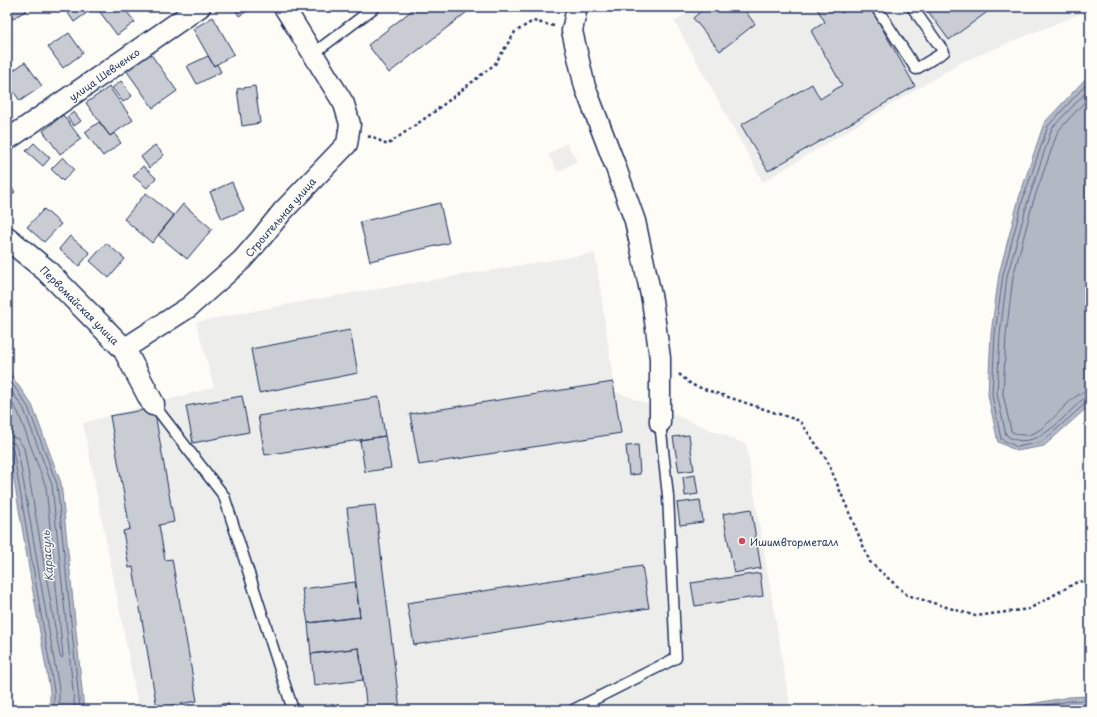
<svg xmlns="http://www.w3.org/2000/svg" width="1097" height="717" viewBox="0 0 1097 717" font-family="'Playpen Sans',sans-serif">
  <rect width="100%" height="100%" fill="#fdfcf7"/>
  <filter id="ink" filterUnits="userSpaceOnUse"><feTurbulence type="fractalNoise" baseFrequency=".025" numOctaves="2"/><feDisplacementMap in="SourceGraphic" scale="8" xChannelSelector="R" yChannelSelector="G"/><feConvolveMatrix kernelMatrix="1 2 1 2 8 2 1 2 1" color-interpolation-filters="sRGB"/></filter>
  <g filter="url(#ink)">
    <path fill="#edeeec" d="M694 7H1090V10L962 62 763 182 675 22Z
      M566 143 577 161 558 172 548 155Z
      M595 253 615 391 746 444 789 700V710H139L83 423 214 387 196 322 316 299Z"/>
    <path fill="#b3b8c5" stroke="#76819c" d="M1090 74V405L1044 446 1017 451 998 442 988 395 991 334 999 274 1019 198 1044 123Z
      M7 363 11 375 32 405 61 483 84 710H50V691L7 439Z
      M1090 696V710H999L1069 697Z"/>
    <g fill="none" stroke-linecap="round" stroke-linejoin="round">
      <path stroke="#586687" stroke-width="1" d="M1090 80 1048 126 1023 199 1003 275 995 334 992 395 1001 439 1017 447 1042 442 1086 403 1090 402
        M1090 88 1052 128 1028 201 1007 276 1000 335 997 394 1006 435C1034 455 1063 417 1083 399L1090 397
        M1090 96 1058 131 1033 202 1013 277 1006 335 1003 394 1011 431C1043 451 1063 392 1090 391
        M7 376 28 407 57 484 80 710
        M7 385 24 409 52 485 75 710
        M7 395 18 412 46 487 63 656 62 658 60 656 24 448 18 439 7 435
        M7 441 14 443 18 450 59 689V710
        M7 446 11 447 13 450 54 690V710
        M1015 710 1070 701 1090 700
        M1045 710 1070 706 1090 705"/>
    </g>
    <path fill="#c9ccd3" stroke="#1b2f5e" d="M7 7H26L27 10 12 19 7 12Z
      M64 7H95L74 22Z
      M106 7H123L135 22 117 35 100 12Z
      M234 7H254L239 16Z
      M416 7H462L467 12 389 73 368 45Z
      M706 7H742L755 24 720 51 693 18Z
      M816 7H838L841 13 852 7H870L915 86 768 171 741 125 812 84 820 99 842 85 811 31 825 22Z
      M925 7H994L949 40Z
      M213 17 234 54 214 66 193 29Z
      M69 33 83 53 63 68 48 47Z
      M150 53 177 91 153 108 126 70Z
      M208 56 214 66 217 64 221 72 197 84 187 66Z
      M25 62 42 86 20 101 7 82V75Z
      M121 81 132 96 123 102 112 88Z
      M255 86 260 123 242 126 237 89Z
      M109 87 133 120 110 136 86 103Z
      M74 112 81 121 74 126 67 117Z
      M63 115 81 139 60 154 43 131Z
      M99 122 110 136 114 133 121 143 103 156 85 132Z
      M34 143 50 158 43 166 26 151Z
      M155 145 164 155 149 168 141 157Z
      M63 157 74 169 63 181 51 169Z
      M143 166 156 178 147 188 133 176Z
      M7 182 15 192 7 198Z
      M232 182 244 210 222 219 210 192Z
      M146 193 174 216 152 243 124 219Z
      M440 203 449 243 370 261 360 222Z
      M183 204 212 229 187 259 158 235Z
      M44 209 61 224 44 242 27 227Z
      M70 236 90 253 79 266 59 249Z
      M106 243 125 259 109 278 90 261Z
      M350 330 358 373 259 393 251 349Z
      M613 382 621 433 419 465 410 414Z
      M242 396 249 432 193 443 186 406Z
      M379 397 385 436 265 455 258 416Z
      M154 408 174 522 159 525 165 560 172 559 197 701 157 708 133 567 129 568 123 531 130 529 110 416Z
      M689 435 694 470 679 472 673 437Z
      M385 436 391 468 365 472 360 440Z
      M638 445 640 474 629 475 626 446Z
      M695 475 698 494 685 496 683 477Z
      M700 500 703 522 680 525 677 503Z
      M375 505 400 710H367L359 648 311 654 308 623 360 617 347 508Z
      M751 509 761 568 734 573 723 514Z
      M642 566 649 608 414 645 407 603Z
      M760 573 763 596 695 606 691 583Z
      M355 582 360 617 308 623 302 589Z
      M359 648 363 680 314 686 311 654Z
      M228 703 229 710H189Z"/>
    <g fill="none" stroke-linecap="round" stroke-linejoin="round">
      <defs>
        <path id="lane" d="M876 7 916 69 944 52 912 7
          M314 53 375 7
          M153 404 224 496 293 710
          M573 710 676 658 668 496 660 423"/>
        <path id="street" d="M577 7 572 31 585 87 615 165 635 221 652 300 660 358V423
          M7 140 200 7
          M124 349 189 307 242 260 262 237 282 212 347 144 350 124 344 104 284 7"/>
        <path id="secondary" d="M7 238 46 270 124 349 153 404"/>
      </defs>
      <use href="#lane" stroke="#1b2f5e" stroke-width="13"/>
      <use href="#street" stroke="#1b2f5e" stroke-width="23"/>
      <use href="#secondary" stroke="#1b2f5e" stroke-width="25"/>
      <path stroke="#1b2f5e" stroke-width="2.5" stroke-dasharray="3 3" stroke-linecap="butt" d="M368 137 372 136 387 145 434 112 495 64 515 32 533 21 554 26
        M679 374 692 385 800 421 827 460 870 562 907 595 976 616 1029 609 1077 582 1090 580"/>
      <use href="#lane" stroke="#fdfcf7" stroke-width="10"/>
      <use href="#street" stroke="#fdfcf7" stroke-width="20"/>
      <use href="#secondary" stroke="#fdfcf7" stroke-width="22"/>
    </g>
  </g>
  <circle fill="#d1495b" stroke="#fdfcf7" stroke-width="1.5" cx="742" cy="541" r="4"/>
  <g text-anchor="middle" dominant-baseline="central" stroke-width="3" stroke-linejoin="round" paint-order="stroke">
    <g font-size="10" fill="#1b2f5e" stroke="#fdfcf7">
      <text transform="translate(104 74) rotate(-35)">улица Шевченко</text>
      <text transform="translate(280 217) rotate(-49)">Строительная улица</text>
      <text transform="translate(80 305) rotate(45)">Первомайская улица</text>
    </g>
    <g font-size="10" fill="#1b2f5e" stroke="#fdfcf7" text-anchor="start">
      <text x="750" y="541">Ишимвторметалл</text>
    </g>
    <g font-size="11" font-style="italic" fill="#49587d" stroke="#fdfcf7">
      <text transform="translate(47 556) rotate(-94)">Карасуль</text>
    </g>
  </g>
  <rect width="1097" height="717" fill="none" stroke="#fdfcf7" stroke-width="24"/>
  <rect x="12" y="12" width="1073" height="693" fill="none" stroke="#1b2f5e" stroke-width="1.5" filter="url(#ink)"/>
</svg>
